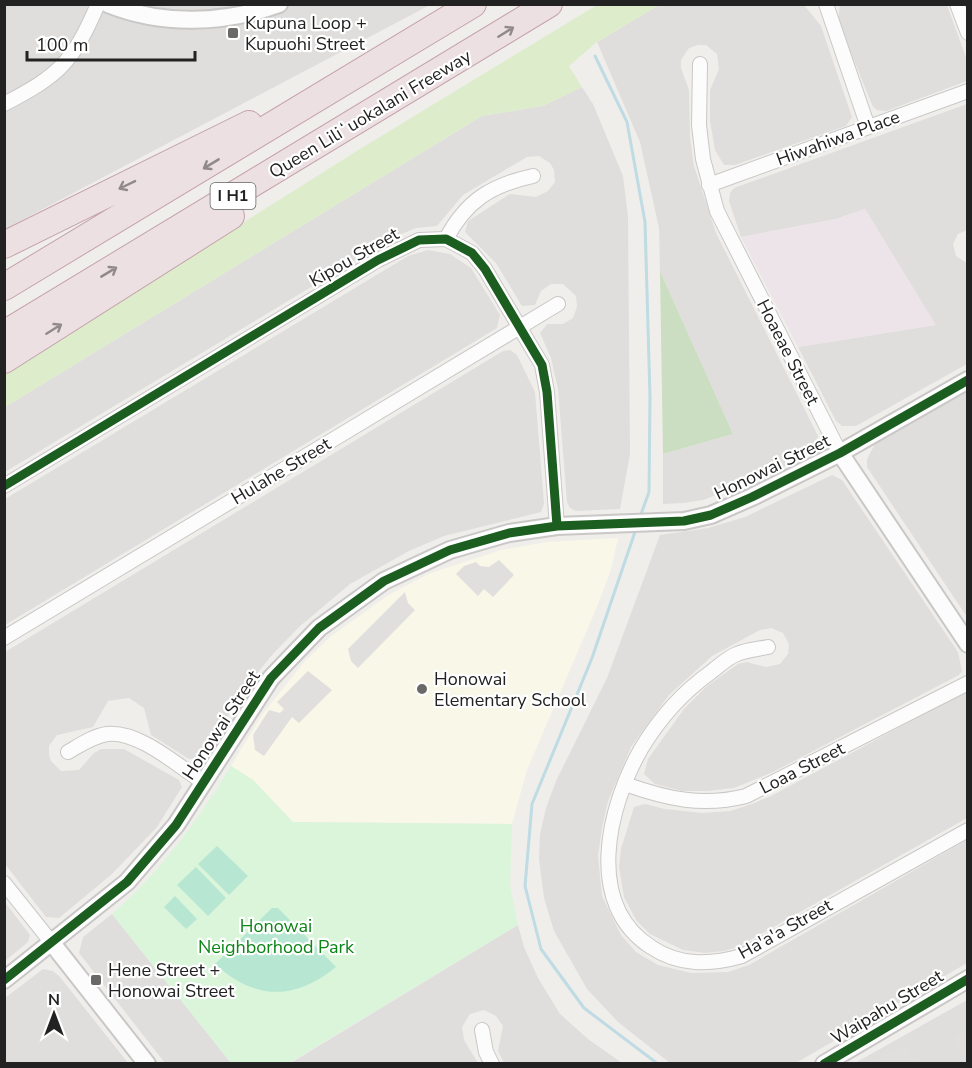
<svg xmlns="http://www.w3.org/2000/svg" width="972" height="1068" viewBox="0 0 972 1068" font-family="'Nunito Sans',sans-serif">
  <rect width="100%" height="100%" fill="#f0eeeb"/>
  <path fill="#dfdedc" d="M5 5H430L5 229Z
    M659 5H804L821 26 852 117 846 126 735 165H724L715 150 710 121V90L719 69 717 54 706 45H698L689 48 681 60V68L689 90 690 138 694 166 716 233 818 436 813 448 805 456 764 477 703 500 683 503 663 504V454L733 434 660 271 659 228 640 142 597 42Z
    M840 5H947L967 60V81L886 111 877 110 873 107 838 21Z
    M582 87 593 104 623 176 628 217 630 454 620 509 576 511 570 508 567 502 558 389 551 358 540 333 547 324H563L573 318 577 307 576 296 563 284H551L541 291 535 305 522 306 496 263 465 232 468 221 510 194 536 197 548 191 555 182 554 170 550 163 539 156 527 157 463 195 437 226 416 228 392 238 5 472V407L482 116 543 106Z
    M967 104V230L958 234 953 244 956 256 967 263V364L856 426H842L836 421 798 347 935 325 865 209 836 219 741 237 729 201 730 193 734 188Z
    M428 250 450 254 471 268 500 315 497 328 5 625V499L408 256Z
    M510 350 517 355 535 392 544 504 541 512 444 536 409 551 350 584 299 627 272 655 247 686 201 758 189 759 151 735 144 708 129 698 108 701 93 727 57 735 49 746V755L51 761 61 771 79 770 94 753 101 749H124L179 780 182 787 157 827 112 874 59 918 46 917 5 864V652L503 351Z
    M967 391V617L867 467V459L876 442Z
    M832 475 842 480 958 652 962 671 959 675 773 772 734 788 708 791H682L655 784 644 774 648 759 684 709 707 686 738 664 747 662 766 667 780 664 788 654 789 644 783 633 771 628 760 630 712 656 669 695 631 747 608 801 602 828 598 856 602 896 621 935 636 952 658 965 691 973 728 972 749 965 967 840V963L796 1063H670L618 1022 587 989 554 931 544 898 539 859 540 834 546 808 556 781 607 678 660 535 708 528 745 517Z
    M967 691V818L738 947 724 951 705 953 683 950 650 934 636 920 624 897 619 867 621 849 634 807 645 804 665 809 702 813 730 811 752 804 773 795Z
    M4 901 30 935 28 942 5 961Z
    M112 914 231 1063H165L79 953 83 937Z
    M518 925 524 947 538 978 560 1014 588 1039 622 1063H504L498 1051 503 1026 496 1016 484 1010 470 1014 462 1027 464 1040 478 1063 289 1064Z
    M43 969 53 971 60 977 128 1063H5V998Z
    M967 1000V1063H855Z"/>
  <path fill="#ede4e9" d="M865 209 936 325 798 347 741 237 836 219Z"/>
  <path fill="#f8f7e8" d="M618 538 611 570 596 609 527 770 512 824 293 822 253 780 231 766 262 715 304 662 330 637 387 596 428 574 501 550 547 542Z"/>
  <path fill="#ddeccb" d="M597 5H659L597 42 569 66 582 87 543 106 482 116 5 407 4 375 16 366 360 149Z"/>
  <path fill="#cbdec1" d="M660 271 733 434 663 454Z"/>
  <path fill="#daf5da" d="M231 766 253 780 293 822 512 824 510 885 518 925 289 1063H231L112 914C161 871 197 821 231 766Z"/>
  <path fill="#b7e6d2" d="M217 846 248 876 229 895 198 864Z
    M196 867 226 898 208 916 177 885Z
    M175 896 197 919 186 929 164 907Z
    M272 908H278L336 967C295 1001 254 1000 215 964Z"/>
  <path fill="#e0dfde" d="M499 560 514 575 493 597 484 589 478 596 456 574 464 566 476 562 480 566 489 567Z
    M405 592 408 603 415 610 358 668 351 661 348 649Z
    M308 671 332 690 299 723 292 717 264 756 255 750 253 735 269 710 280 713 284 709 277 702Z
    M967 1029V1054L963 1056 953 1037Z
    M905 1044 917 1063H876L875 1061Z"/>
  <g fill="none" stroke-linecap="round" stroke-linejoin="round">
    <path stroke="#bfdbe3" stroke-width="3" d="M595 56 627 122 645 222 650 397 649 492 640 517
      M636 529 592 658 532 804 525 886 541 949 584 1008 658 1064"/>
    <defs>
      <path id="minor" d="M826 4 868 127
        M957 4 968 33
        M700 64 699 125 703 159 717 211 840 453
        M4 104C60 75 73 62 98 4
        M709 185 968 91
        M446 239C466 201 491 185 533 176
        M4 486 378 260 419 240 446 239 472 253 485 269 542 365 547 392 557 526
        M4 638 558 304
        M768 647C758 649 746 650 737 654 728 657 719 666 711 672 683 692 659 719 641 749 608 807 584 904 651 947 679 966 710 965 742 956L968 830
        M68 752C80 745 93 736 107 734 138 730 178 766 203 782
        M625 784C667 799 703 807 746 796L968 683
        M4 883 52 943
        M482 1030 486 1052 492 1064"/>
      <path id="tertiary" d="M108 4C162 26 224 24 279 4
        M840 453 968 644
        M52 943 147 1064
        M4 980 127 882 176 825 271 678 319 628 384 581 450 550 509 533 557 526 684 521 711 515 752 497 840 453 968 380
        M824 1064 968 979"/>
      <path id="motorway" d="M4 245 249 124
        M4 287 473 4
        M4 334 549 4
        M4 360 231 216"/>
    </defs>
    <use href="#minor" stroke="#c9c8c7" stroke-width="16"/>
    <use href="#tertiary" stroke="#c9c8c7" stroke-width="20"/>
    <use href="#motorway" stroke="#c5a2ac" stroke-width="28"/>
    <use href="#minor" stroke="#fdfcfc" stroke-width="14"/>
    <use href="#tertiary" stroke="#fdfcfc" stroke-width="16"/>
    <use href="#motorway" stroke="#ece0e2" stroke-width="26"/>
    <defs>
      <path id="cycleway" d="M4 486 378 260 419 240 446 239 472 253 485 269 542 365 547 392 557 526
        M4 980 127 882 176 825 271 678 319 628 384 581 450 550 509 533 557 526 684 521 711 515 752 497 840 453 968 380
        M824 1064 968 979"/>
    </defs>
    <use href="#cycleway" stroke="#fff" stroke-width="13"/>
    <use href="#cycleway" stroke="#1b5e20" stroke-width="9"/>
  </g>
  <defs><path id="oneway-shaft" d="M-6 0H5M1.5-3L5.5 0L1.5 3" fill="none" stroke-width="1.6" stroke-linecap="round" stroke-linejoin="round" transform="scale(1.5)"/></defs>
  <g stroke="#918a8c">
    <use href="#oneway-shaft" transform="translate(506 32) rotate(-32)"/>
    <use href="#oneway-shaft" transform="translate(211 164) rotate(149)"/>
    <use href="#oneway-shaft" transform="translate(127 185) rotate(154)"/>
    <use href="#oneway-shaft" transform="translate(109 272) rotate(-31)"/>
    <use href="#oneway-shaft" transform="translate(54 329) rotate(-32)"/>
  </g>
  <g fill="#6a6968" stroke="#fff" stroke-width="2">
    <rect x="227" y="27" width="12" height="12" rx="3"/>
    <circle cx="422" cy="689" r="6"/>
    <rect x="90" y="974" width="12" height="12" rx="3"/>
  </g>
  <g text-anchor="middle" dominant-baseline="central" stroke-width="4.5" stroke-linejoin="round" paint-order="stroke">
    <rect fill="#fff" stroke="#646464" stroke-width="1.5" x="210.5" y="183" width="45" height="26" rx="4.5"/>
    <g font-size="16" font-weight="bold" fill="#222">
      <text x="233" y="196">I H1</text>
    </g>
    <g font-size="18" fill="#222" stroke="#fff" text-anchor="start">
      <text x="245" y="23">Kupuna Loop +<tspan x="245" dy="21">Kupuohi Street</tspan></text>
      <text x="434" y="679">Honowai<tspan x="434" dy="21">Elementary School</tspan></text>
      <text x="108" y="970">Hene Street +<tspan x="108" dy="21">Honowai Street</tspan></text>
    </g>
    <g font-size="18" fill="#222" stroke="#fff">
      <text transform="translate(370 114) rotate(-31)">Queen Liliʻuokalani Freeway</text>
      <text transform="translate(838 138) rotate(-20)">Hiwahiwa Place</text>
      <text transform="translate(354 257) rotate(-30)">Kipou Street</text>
      <text transform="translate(788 352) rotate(63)">Hoaeae Street</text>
      <text transform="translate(772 467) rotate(-26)">Honowai Street</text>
      <text transform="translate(281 471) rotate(-31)">Hulahe Street</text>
      <text transform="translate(221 725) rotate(-57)">Honowai Street</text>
      <text transform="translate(802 768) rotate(-27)">Loaa Street</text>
      <text transform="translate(785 929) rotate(-29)">Ha'a'a Street</text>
      <text transform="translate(887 1007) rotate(-31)">Waipahu Street</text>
    </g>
    <g font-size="18" fill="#0c8416" stroke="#fff">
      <text x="276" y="926">Honowai<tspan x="276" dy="21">Neighborhood Park</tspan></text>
    </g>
  </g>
  <rect width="972" height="1068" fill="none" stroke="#222222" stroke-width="12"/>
  <g transform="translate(54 1014)" stroke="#ffffff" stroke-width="4.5" paint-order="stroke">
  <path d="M0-4.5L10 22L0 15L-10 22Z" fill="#222222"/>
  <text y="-9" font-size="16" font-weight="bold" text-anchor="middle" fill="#222222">N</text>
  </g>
  <path d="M27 51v9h168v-9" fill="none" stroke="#222222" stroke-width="3"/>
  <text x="36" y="51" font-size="18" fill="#222222" stroke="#ffffff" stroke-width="4.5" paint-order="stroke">100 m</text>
</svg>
